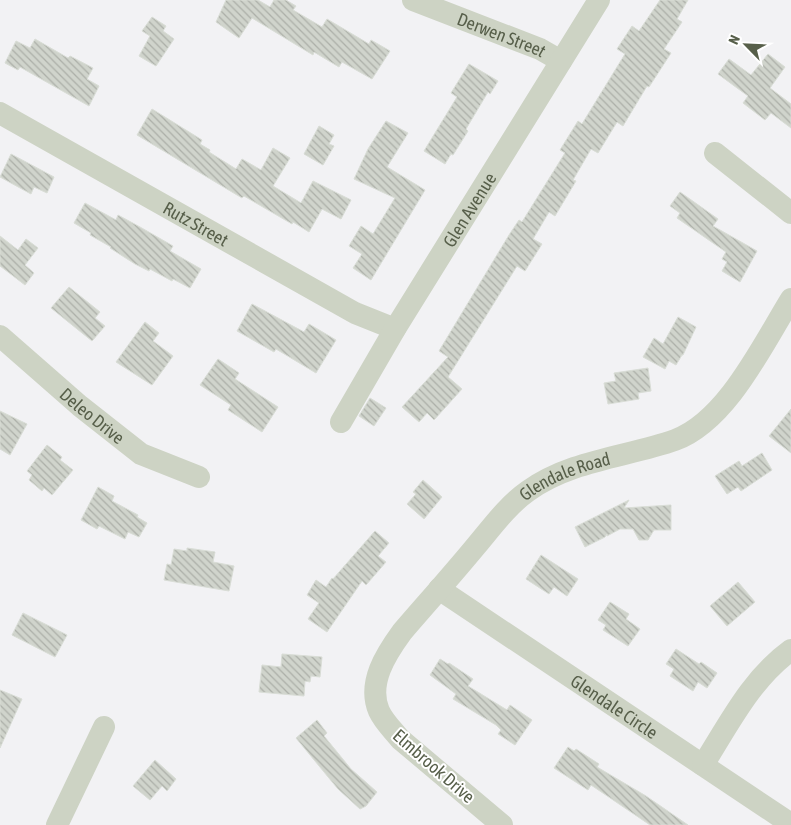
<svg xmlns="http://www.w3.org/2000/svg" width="791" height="825" viewBox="0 0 791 825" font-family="'Asap Condensed',sans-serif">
  <defs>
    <pattern id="building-back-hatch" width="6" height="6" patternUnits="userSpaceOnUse" patternTransform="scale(1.25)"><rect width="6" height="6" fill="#d0d4cc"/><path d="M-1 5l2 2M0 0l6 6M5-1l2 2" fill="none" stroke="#acafa8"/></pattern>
  </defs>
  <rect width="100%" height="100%" fill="#f2f2f4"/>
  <path fill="url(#building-back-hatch)" stroke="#d9ddd6" d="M226 0H258L270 7 274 0H286L296 6 293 10 322 27 327 19 369 44 371 40 390 51 372 79 342 62 339 67 314 52 313 55 252 18 239 38 216 22Z
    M660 0H688L677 19 682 22 664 49 671 53 649 87 647 86 623 126 617 122 598 153 591 149 573 180 576 181 555 216 549 212 533 239 542 244 525 271 517 266 448 377 462 389 434 420 427 413 419 422 402 407 448 357 439 351 509 235 519 220 522 222 565 153 560 150 578 121 582 124 625 54 617 49 632 26 639 31Z
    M152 17 166 26 163 31 174 39 156 66 139 56 150 36 142 31Z
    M35 39 68 58 70 56 93 68 87 79 99 86 89 106 20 67 18 70 5 63 16 41 30 48Z
    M768 54 785 67 770 88 791 104V128L771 113 765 120 743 103 748 96 718 74 729 59 751 75Z
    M469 64 498 81 490 94 488 92 466 129 468 131 453 155 451 154 445 164 424 151 457 97 451 93Z
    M152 109 202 140 200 144 210 150 209 152 236 169 242 159 261 170 273 148 290 158 273 186 301 203 313 181 351 200 341 219 322 209 309 232 293 222 292 224 244 196 242 198 137 135Z
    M386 121 408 133 387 167 425 190 371 280 353 268 362 254 349 246 361 226 373 234 395 198 354 179 368 149Z
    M319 126 334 135 329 144 334 146 323 165 304 154Z
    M11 154 54 177 47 193 34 187 31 194 0 177Z
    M680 192 718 219 713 226 757 251 740 282 722 271 727 262 722 259 726 252 677 218 680 213 670 206Z
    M85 203 116 220 118 215 140 227 173 246 170 251 201 269 190 288 173 279 172 281 150 269 149 271 135 264 110 248 111 247 90 235 91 233 74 223Z
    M0 236 18 250 26 239 38 248 25 265 34 273 25 285 0 266Z
    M69 287 100 312 95 318 105 326 92 341 51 308Z
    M252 304 304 332 309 324 336 340 316 373 276 349 274 352 237 331Z
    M678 317 696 327 683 355H682L676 365 669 361 665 369 643 357 654 338 663 344Z
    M145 322 159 333 153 341 173 356 152 385 116 362Z
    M218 359 239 373 235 379 278 407 262 432 228 410 231 405 200 385Z
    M648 368 651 391 638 393 639 399 608 404 604 383 616 381 614 373Z
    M370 398 386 408 374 426 359 416Z
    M791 409V453L769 436Z
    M0 411 27 424 10 455 0 449Z
    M47 445 62 457 60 460 73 470 52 495 44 488 42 491 29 480 32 475 27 471Z
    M762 453 772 470 741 491 738 487 727 494 715 476 739 461 742 466Z
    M423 480 442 497 424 519 407 504 416 494 413 492Z
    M98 487 114 496 112 501 138 515 137 517 147 523 139 537 128 532 125 539 99 526 97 529 81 520Z
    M629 500 624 508 671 505V530H654L648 540H639L633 529H620L607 536V534L605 537 585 547 575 527Z
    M375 531 389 543 378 556 386 562 366 585 362 581 327 632 308 619 319 603 307 595 316 580 326 587 332 578 333 579Z
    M187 548 215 552 213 562 234 566 229 591 164 580 167 564 171 565 174 549 187 551Z
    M541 555 578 579 567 596 554 587 549 594 526 579Z
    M738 582 755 602 727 626 710 606Z
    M610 602 629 614 626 619 640 629 628 646 603 630 606 625 598 620Z
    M23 613 67 635 55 657 12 635Z
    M676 649 699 664 701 662 717 673 707 688 698 682 693 691 670 676 674 669 666 664Z
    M282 654 322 657 320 677 311 676 310 682 305 681 304 696 259 692 262 665 281 667Z
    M440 659 448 664 449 663 473 679 468 686 507 710 510 705 532 720 515 745 498 734 501 730 496 725 453 699 456 694 430 675Z
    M0 690 22 699 0 748Z
    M317 720 327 733 324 736 351 769 377 792 366 806 360 809 338 789 296 738Z
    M568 747 574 751 576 749 599 764 597 767 646 796 688 825H650L591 785 588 790 554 768Z
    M155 760 176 779 167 791 162 786 150 800 133 786Z"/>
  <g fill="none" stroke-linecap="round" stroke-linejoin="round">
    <g stroke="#cdd3c4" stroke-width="22">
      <path id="s1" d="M413 0 540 49 561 61"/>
      <path id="s2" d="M0 113 355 313 395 329"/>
      <path d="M715 153 791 213"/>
      <path id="s3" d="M0 336 80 406 141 454 199 477"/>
      <path id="s4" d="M341 422 395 329 599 0"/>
      <path id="s5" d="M439 589 791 824"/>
      <path d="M703 765C729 724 751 679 791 650"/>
      <path d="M57 825 104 727"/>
      <path id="s6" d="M502 825 400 739C393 730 384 722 379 711 367 683 386 654 402 632 427 603 452 575 476 546 492 527 508 505 528 491 571 460 627 457 675 440 727 421 763 344 791 299"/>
    </g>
  </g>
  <g text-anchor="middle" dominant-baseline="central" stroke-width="4" stroke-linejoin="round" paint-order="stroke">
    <g font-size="18" fill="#575f4a" stroke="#fff">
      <text stroke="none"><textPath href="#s1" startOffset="95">Derwen Street</textPath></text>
      <text stroke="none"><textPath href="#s4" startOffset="248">Glen Avenue</textPath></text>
      <text stroke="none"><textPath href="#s2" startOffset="225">Rutz Street</textPath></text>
      <text stroke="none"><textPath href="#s3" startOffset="122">Deleo Drive</textPath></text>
      <text stroke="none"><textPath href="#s6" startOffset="484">Glendale Road</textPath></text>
      <text stroke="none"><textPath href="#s5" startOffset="211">Glendale Circle</textPath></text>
      <text transform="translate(434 766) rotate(41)">Elmbrook Drive</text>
    </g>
  </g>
  <g transform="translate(746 45) rotate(294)" stroke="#ffffff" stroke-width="4" paint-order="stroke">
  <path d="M0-4L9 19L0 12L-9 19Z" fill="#575f4a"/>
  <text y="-8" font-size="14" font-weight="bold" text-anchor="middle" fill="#575f4a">N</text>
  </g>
</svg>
